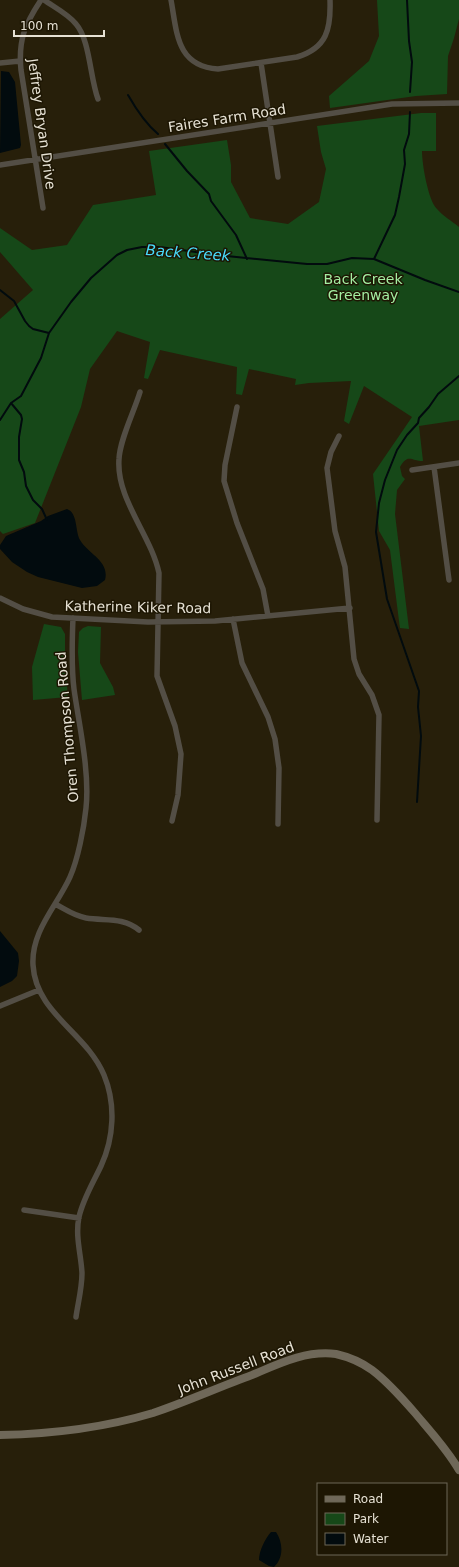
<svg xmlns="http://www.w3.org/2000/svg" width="459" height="1567" viewBox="0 0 459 1567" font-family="'DejaVu Sans',sans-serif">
  <rect width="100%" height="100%" fill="#271f0a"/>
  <path fill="#164818" d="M377 0H459V19L454 38 448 56 447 94 416 96 330 108 329 96 369 61 379 36Z
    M421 113H436V151H422C422 164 428 200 437 209 443 216 452 221 459 227V420L419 426 423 461C411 461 408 453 400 467L402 476 405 479 397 490 395 514 409 629 400 628 399 621 390 550 379 531 373 474 412 417 364 386 349 424 344 421 351 381 309 383 295 385 296 379 249 369 242 395 236 394 237 367 160 350 148 379 144 378 150 342 117 331 90 369 81 407 35 523 3 534 0 531V319L33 290 0 252V228L32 250 67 245 93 205 156 195 149 151 227 140 231 165V182L250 218 288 224 319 202 326 169 321 152 317 126Z
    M44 624 61 627 65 634V665L68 697 33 700 32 667Z
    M88 626 101 627 100 663 113 687 115 695 82 700 78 652 79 632 83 628Z"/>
  <path fill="#020b0e" d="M1 71 9 72 15 82 21 145 20 148 0 153Z
    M67 509C78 513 75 531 80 540 88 554 110 561 105 580L97 586 82 588 38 577 27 572 12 562 0 549V545L6 536 41 521 48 516Z
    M0 931 18 953 19 961 17 976 12 981 0 987Z
    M271 1532H276C283 1542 284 1558 274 1567L269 1566 259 1560C259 1551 265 1539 271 1532Z"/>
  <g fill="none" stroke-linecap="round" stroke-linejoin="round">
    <path stroke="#020b0e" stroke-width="2" d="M407 0 409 41 412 62 410 92
      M128 95C136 109 146 124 158 134
      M165 144 187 171 209 194 211 201 236 235 247 259
      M374 259 395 215 399 197 405 164 404 150 409 134 410 112
      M0 290 14 301 25 321 29 326 33 329 49 333
      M11 403 21 415 22 419 19 437V460L24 472 26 486 33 500 42 509 47 520
      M0 420 11 403 21 396 41 358 49 333 71 302 91 278 117 255 127 250 142 247H160L217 255 307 264H327L352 258 374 259 425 280 459 292
      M417 802 421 736 418 707 419 691 387 599 376 532 379 503 385 480 397 450 407 435 418 423 419 418 429 407 438 394 459 376"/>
    <path stroke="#534e45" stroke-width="5.5" d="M41 0C25 24 18 40 21 70L43 208
      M44 0C54 7 68 14 76 24 90 40 90 78 98 99
      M171 0C177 32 176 66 218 69L297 57C327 48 331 29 330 0
      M0 63 20 61
      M261 63 278 177
      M0 165 392 104 459 103
      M140 392C134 412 120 439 119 459 116 499 151 535 159 573L157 676 175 726 181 754 178 795 172 821
      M237 407 225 465 224 481 237 523 263 589 268 616
      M339 436 331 452 327 468 335 531 345 567 354 659 359 674 372 695 379 715 377 820
      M434 467 449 580
      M412 470 459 463
      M0 598 23 609 52 617 148 622 215 621 350 608
      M73 618C72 642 71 665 74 689 79 725 90 772 86 808 84 828 78 859 70 877 57 906 31 931 33 965 36 1014 86 1032 104 1075 116 1104 114 1138 101 1166 93 1183 83 1199 79 1217 75 1236 81 1254 82 1273 82 1288 78 1303 76 1317
      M233 619 242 663 268 717 275 739 279 768 278 824
      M55 904C65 909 74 916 86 918 106 921 123 917 139 930
      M0 1006 39 990
      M24 1210 79 1218"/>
    <path stroke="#6f6859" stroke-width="8" d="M0 1435C52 1434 103 1428 153 1413 186 1402 219 1387 252 1375 278 1364 306 1350 336 1354 349 1357 361 1362 372 1370 388 1382 402 1398 415 1413 430 1431 447 1449 459 1470"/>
  </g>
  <g text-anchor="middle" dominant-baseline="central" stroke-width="3" stroke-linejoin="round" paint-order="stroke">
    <g font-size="14" fill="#e6e1d4" stroke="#1d1603">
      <text transform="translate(227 118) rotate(-9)">Faires Farm Road</text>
      <text transform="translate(42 124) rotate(82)">Jeffrey Bryan Drive</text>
      <text transform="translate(138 607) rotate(1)">Katherine Kiker Road</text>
      <text transform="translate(67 727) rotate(-95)">Oren Thompson Road</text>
      <text transform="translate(236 1368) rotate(-21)">John Russell Road</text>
    </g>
    <g font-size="14" fill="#a3eea1" stroke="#1d1603">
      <text x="363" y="279">Back Creek<tspan x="363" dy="16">Greenway</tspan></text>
    </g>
    <g font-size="15" font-style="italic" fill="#48dafa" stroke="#1d1603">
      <text transform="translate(188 253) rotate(4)">Back Creek</text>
    </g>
  </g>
  <rect x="317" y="1483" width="130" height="72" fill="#1d1603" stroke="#6d6757"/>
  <rect x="325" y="1496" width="20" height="6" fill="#6f6859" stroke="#6d6757"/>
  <text x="353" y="1503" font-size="12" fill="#e6e1d4">Road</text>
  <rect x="325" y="1513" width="20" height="12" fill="#164818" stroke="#6d6757"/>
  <text x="353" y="1523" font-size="12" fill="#e6e1d4">Park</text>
  <rect x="325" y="1533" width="20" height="12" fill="#020b0e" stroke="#6d6757"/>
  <text x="353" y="1543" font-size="12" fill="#e6e1d4">Water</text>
  <path d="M14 30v6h90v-6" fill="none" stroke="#e6e1d4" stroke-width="2"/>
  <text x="20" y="30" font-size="12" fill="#e6e1d4" stroke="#1d1603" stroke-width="3" paint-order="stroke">100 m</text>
</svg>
